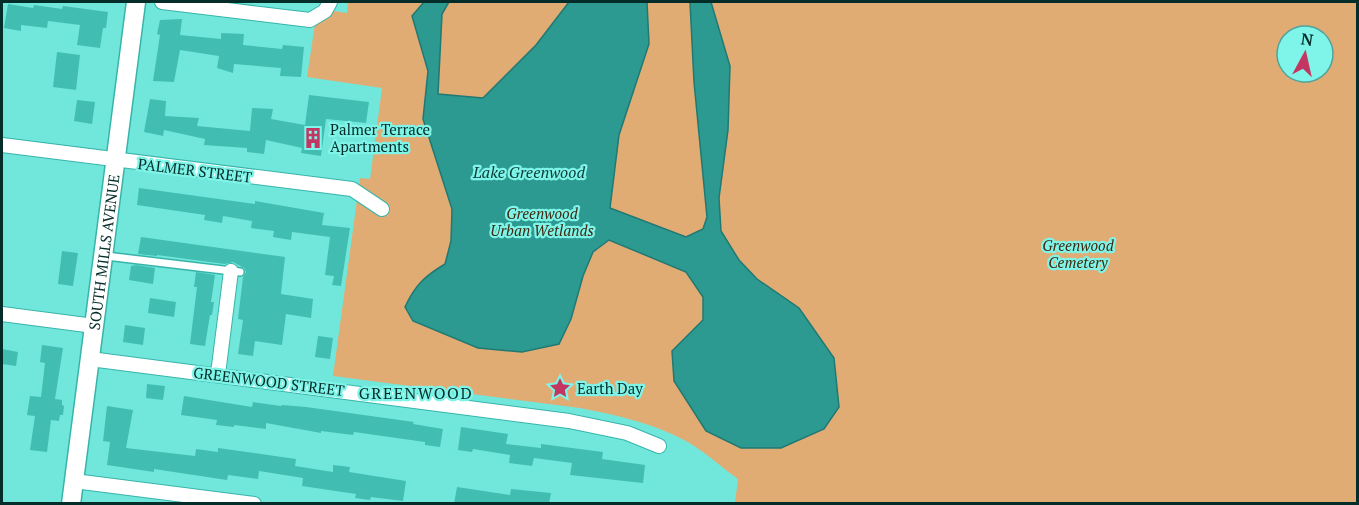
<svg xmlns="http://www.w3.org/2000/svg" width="1359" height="505" viewBox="0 0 1359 505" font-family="'PT Serif',serif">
  <rect width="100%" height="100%" fill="#71e7db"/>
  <path fill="#e1ab74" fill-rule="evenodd" d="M348 2H1357V503H735L738 479C721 467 704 451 686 441 653 423 616 415 580 408L333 376 360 178 370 179 382 88 307 77 315 24 334 11 347 13ZM1287 36H1323V72H1287Z"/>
  <path fill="#2c9a91" stroke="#207972" stroke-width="1.5" d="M424 2H449L442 14 438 94 483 98 536 45 569 2H647L649 44 619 135 610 208 686 237 703 229 707 217 694 82 690 2H711L730 66 728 130 719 198 721 231 739 260 757 279 799 308 834 358 839 407 824 429 781 448H741L706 431 674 381 672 351 703 320V297L686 272 609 240 593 252 583 276 571 319 559 344 522 352 478 348 413 321 405 307C415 285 425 276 445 264L451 241 452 209 423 119 428 71 412 16Z"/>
  <path fill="#42bdb2" d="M8 4 33 8 34 5 62 9 63 6 108 12 106 28H103L100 48 77 45 80 25 48 21 47 28 21 25V31L4 28Z
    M182 19 180 35 221 39V33L244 34 243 45 282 49 283 45 304 47 301 77 280 76 281 68 234 64 233 73 217 68 219 56 180 50 174 82 153 81 160 35 157 34 160 20Z
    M57 52 80 55 76 90 53 87Z
    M309 95 369 102 366 123 326 119 321 156 301 153 302 148 266 140 264 154 247 152V148L204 145 205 139 164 130 163 136 144 132 150 99 166 101 165 116 199 118 197 126 250 131 252 108 273 109 271 119 305 125Z
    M77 100 95 102 92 124 74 121Z
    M139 188 255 204V201L324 213 322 225 350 228 341 286 332 285 334 276 325 275 330 237 292 232 291 240 273 237 274 231 251 228 252 221 223 216 222 223 204 220 205 215 137 205Z
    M141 237 285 257 281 294 313 299 311 318 286 314 282 345 255 341 253 356 238 354 243 320 238 319 243 277 246 272 244 268 233 262 225 264 157 255V256L138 254Z
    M62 251 78 253 73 286 58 284Z
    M136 265 155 268 153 284 129 280 131 266Z
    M196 272 215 275 211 302H214L212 315H210L205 346 190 344 197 287H194Z
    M150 298 176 302 174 317 148 313Z
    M125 325 145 328 143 345 123 342Z
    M318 336 333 338 330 359 315 357Z
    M42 345 63 348 55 399 62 400V405L64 406 63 415H60L59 421 51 420 47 452 30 450 35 416 27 415 30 396 41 397 45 363 40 362Z
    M2 349 18 352 16 366 2 364Z
    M147 384 165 386 163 400 146 398Z
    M184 396 252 407 253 402 281 406 282 405 306 407 414 422 413 424 443 429 440 447 425 445V442L354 432 353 435 321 431V433L266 423V429L234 425V427L216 425 217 420 181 415Z
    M107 406 133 410 126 448 195 456 196 449 218 452V448L296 459 295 466 333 472V465L350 467 349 472 406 481 403 501 371 497 370 500 355 498 356 494 302 486 303 478 259 471 258 479 228 475 227 480 154 469V472L107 465 110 442 103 441Z
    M461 427 508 434 506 444 541 448V444L603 452 602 459 645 465 643 483 570 475 572 463 534 458 532 466 509 463 510 455 473 449 472 452 458 450Z
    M457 487 510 495 511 489 551 493 549 504H454Z"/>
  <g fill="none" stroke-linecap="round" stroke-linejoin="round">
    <defs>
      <path id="lane" d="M106 256 240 272"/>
      <path id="street" d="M162 2 310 20 325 11 330 2
        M2 145 352 189 382 209
        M2 314 94 326
        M90 359 569 421 627 433 659 446
        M218 374 231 271
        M74 481 254 504"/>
      <g id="secondary">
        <path id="s1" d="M71 504 136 2"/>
      </g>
    </defs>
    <use href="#lane" stroke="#37b4aa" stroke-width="10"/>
    <use href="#street" stroke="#37b4aa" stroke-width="16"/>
    <use href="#secondary" stroke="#37b4aa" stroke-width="21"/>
    <use href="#lane" stroke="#fff" stroke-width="7"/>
    <use href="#street" stroke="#fff" stroke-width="14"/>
    <use href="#secondary" stroke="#fff" stroke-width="18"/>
  </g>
  <defs>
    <symbol id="building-bare" viewBox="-9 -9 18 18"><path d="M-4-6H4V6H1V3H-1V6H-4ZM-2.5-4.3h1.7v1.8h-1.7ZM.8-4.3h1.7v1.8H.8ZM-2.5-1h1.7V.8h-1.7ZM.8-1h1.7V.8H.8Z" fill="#c43662" stroke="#7ff4e8" stroke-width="2.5" paint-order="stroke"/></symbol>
    <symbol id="sight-bare" viewBox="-9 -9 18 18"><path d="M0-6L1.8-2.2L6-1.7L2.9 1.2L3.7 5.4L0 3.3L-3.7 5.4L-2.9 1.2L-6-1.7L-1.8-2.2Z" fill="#c43662" stroke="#7ff4e8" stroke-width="2.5" paint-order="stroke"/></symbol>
  </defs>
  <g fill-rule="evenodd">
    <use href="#building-bare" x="298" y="123" width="30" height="30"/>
    <use href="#sight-bare" x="545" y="373" width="30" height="30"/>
  </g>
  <g text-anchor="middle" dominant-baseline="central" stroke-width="4.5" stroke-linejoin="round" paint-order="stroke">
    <g font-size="15" fill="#042d29" stroke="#7ff4e8" text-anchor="start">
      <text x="330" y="129">Palmer Terrace<tspan x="330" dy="17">Apartments</tspan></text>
      <text x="577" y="388">Earth Day</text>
    </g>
    <g font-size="15" fill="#042d29" stroke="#7ff4e8">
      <text transform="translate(195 170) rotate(7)">PALMER STREET</text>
      <text stroke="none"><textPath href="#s1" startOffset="254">SOUTH MILLS AVENUE</textPath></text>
      <text transform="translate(269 381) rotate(7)">GREENWOOD STREET</text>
    </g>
    <g font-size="15" font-style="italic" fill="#402910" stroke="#7ff4e8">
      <text x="542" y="213">Greenwood<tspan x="542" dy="17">Urban Wetlands</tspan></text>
      <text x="1078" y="245">Greenwood<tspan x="1078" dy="17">Cemetery</tspan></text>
    </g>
    <g font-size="16" font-style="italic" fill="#0a3c38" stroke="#7ff4e8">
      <text x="529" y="172">Lake Greenwood</text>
    </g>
    <g font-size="16" letter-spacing="1.5" fill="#042d29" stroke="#7ff4e8">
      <text x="416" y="393">GREENWOOD</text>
    </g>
  </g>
  <rect width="1359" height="505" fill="none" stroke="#042d29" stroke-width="6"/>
  <g transform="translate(1305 54) rotate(8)"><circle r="28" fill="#7ff4e8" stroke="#4ea49c" stroke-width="1.5"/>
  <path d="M0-4.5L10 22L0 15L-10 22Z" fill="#c43662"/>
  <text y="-9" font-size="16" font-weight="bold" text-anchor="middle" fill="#042d29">N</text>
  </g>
</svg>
